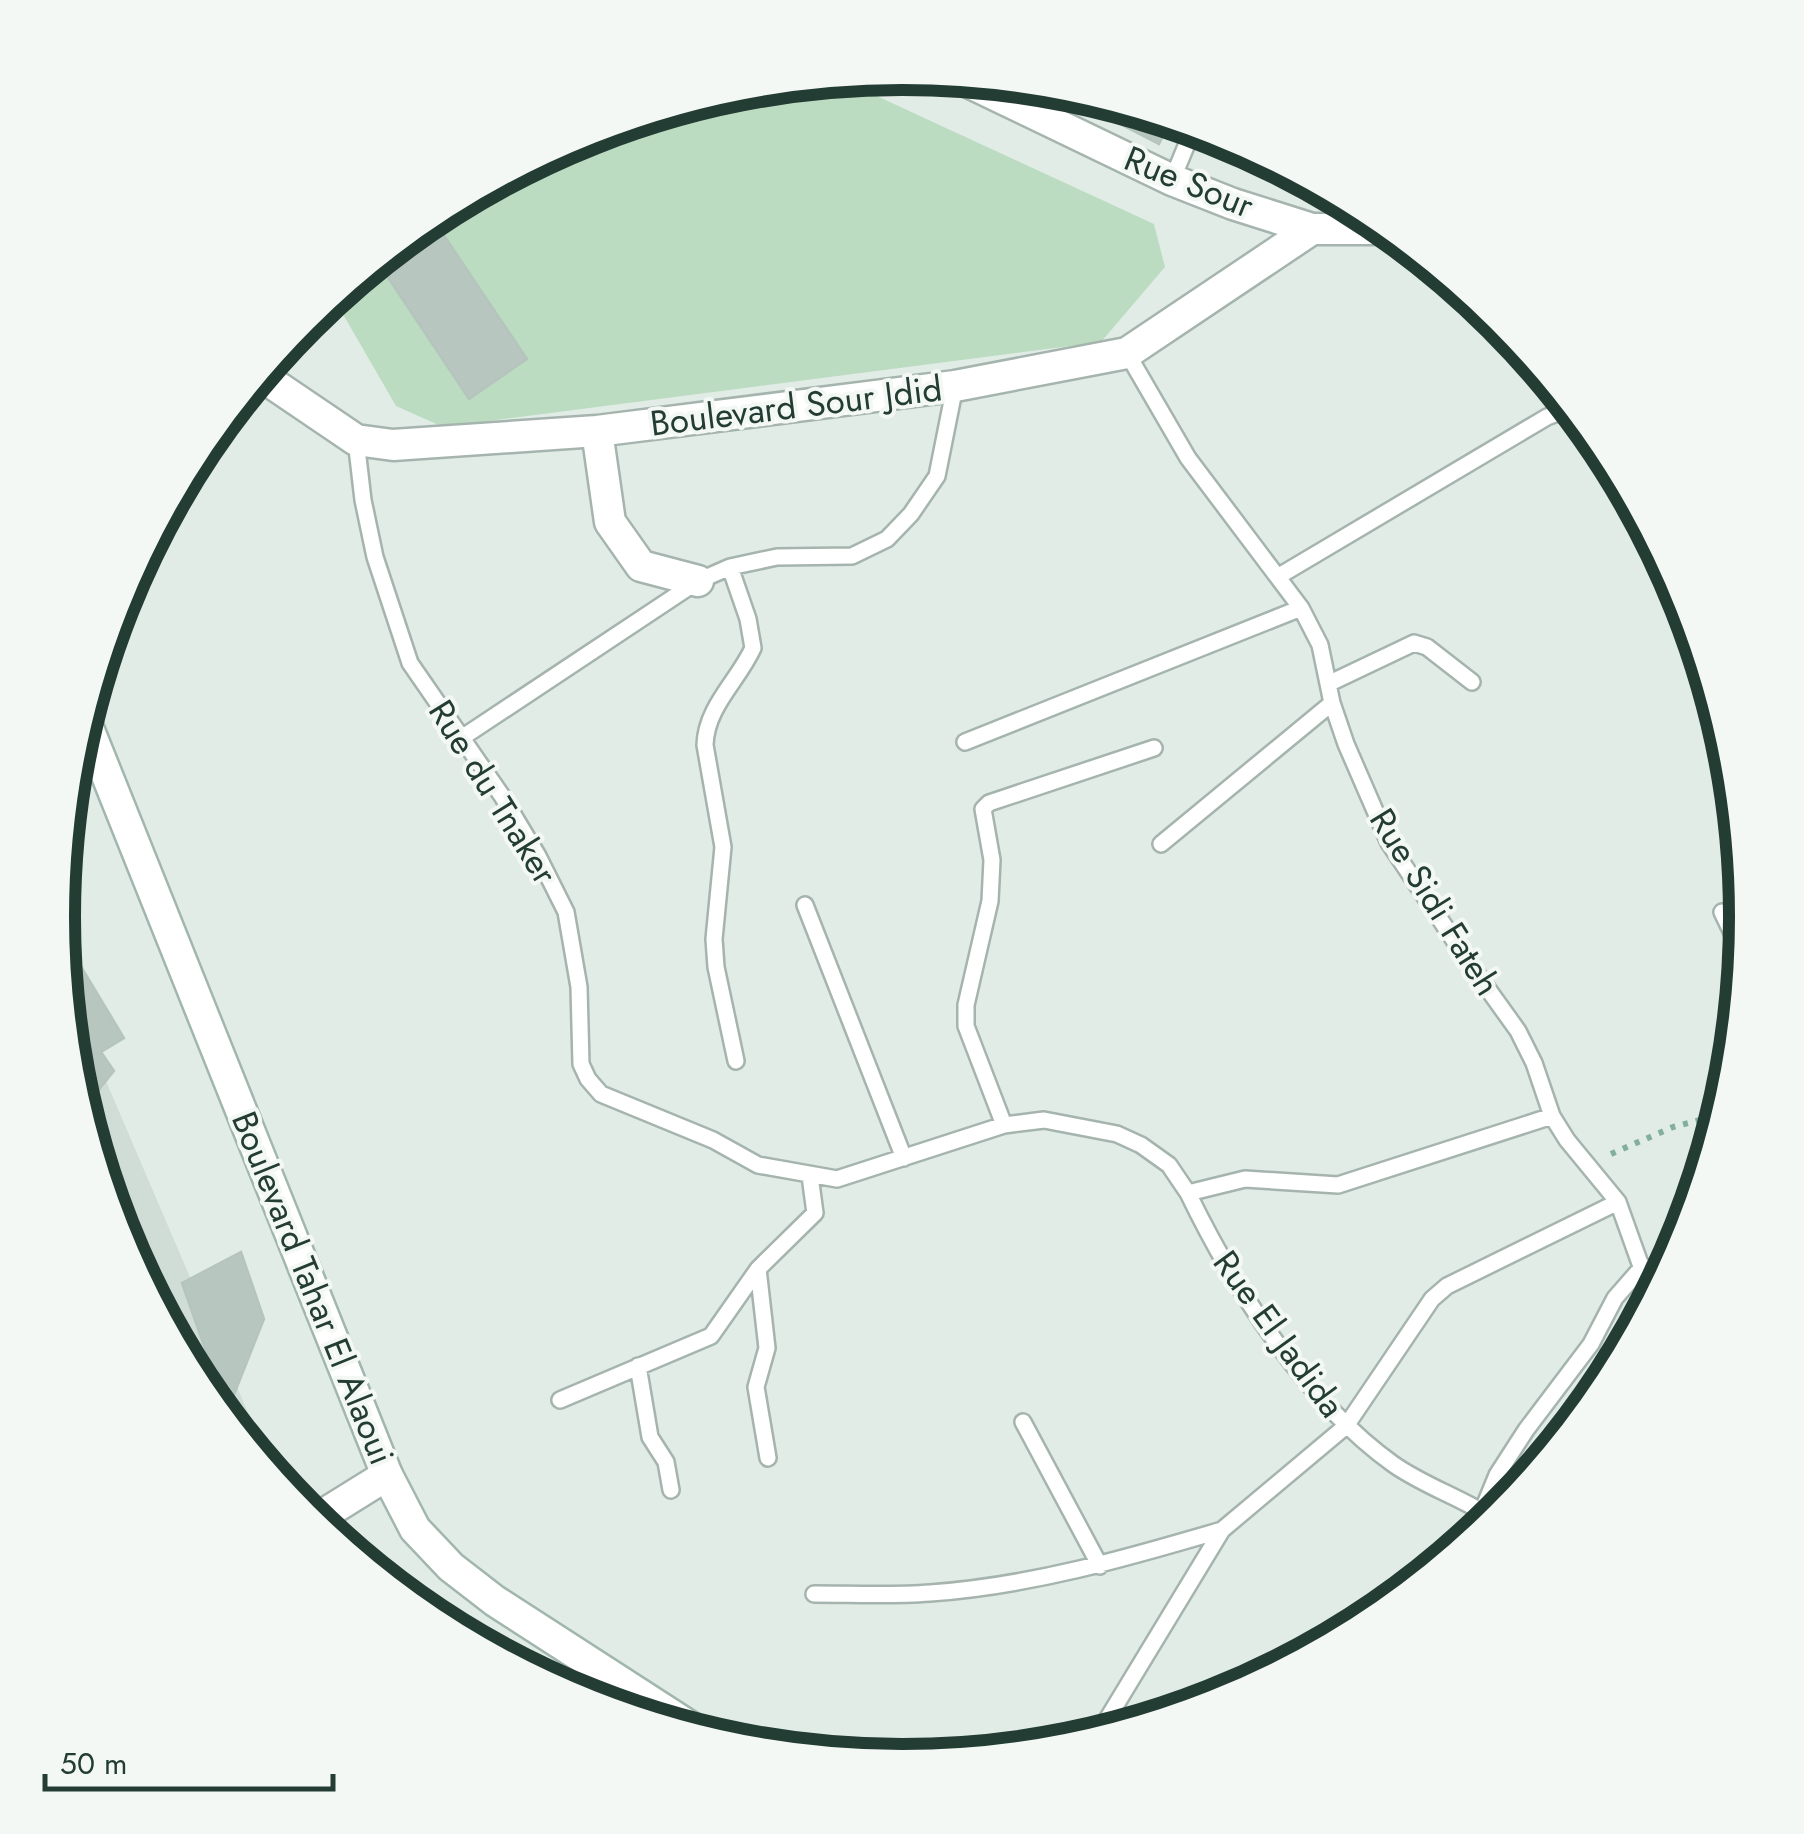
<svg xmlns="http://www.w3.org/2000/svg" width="1804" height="1834" viewBox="0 0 1804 1834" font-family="Jost,sans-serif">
  <rect width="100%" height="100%" fill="#e2ece7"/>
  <path fill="#d0dcd6" d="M64 983 267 1457 261 1461 200 1386 122 1240 74 1081Z"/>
  <path fill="#bcdcc2" d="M840 79 1154 224 1165 267 1101 342 443 427 396 406 333 297 433 215 579 137 738 89Z"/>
  <path fill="#b7c7c0" stroke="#b5c5bd" stroke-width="2.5" d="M1072 90 1171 120 1159 144 1068 97Z
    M441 231 527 359 469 399 383 270Z
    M59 930 124 1038 101 1052 114 1071 82 1110 74 1081Z
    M241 1252 264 1319 225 1417 200 1386 189 1366 207 1354 182 1283Z"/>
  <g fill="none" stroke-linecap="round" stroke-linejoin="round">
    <defs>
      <path id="lane" d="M1045 118 1061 88
        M1172 180 1194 127
        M1127 353 1188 458 1301 608 1320 645 1332 703 1346 744 1389 843 1470 964 1518 1031 1534 1063 1552 1116 1567 1140 1618 1202 1652 1297
        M356 440 363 500 375 557 410 663 502 796 538 856 566 912 579 987 581 1064 588 1079 601 1094 713 1140 758 1165 837 1179 1004 1125 1044 1120 1117 1134 1141 1145 1169 1165 1188 1193 1245 1179 1338 1185 1552 1116
        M730 567 748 619 753 648C738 681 706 707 705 745L723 847 714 939 716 967 736 1061
        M1279 576 1547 417 1571 408
        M1330 683 1414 643 1427 647 1472 682
        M463 737 698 581 730 567 777 557 852 556 887 539 911 514 937 476 955 386
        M965 742 1301 608
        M1161 844 1332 703
        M805 905 904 1158
        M1722 912 1743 956
        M1004 1125 966 1026V1005L990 901 992 860 983 809 989 803 1154 748
        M1188 1193C1234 1288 1306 1402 1393 1464 1424 1486 1462 1498 1494 1519
        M758 1269 767 1348 756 1387 768 1458
        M638 1366 650 1437 666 1462 671 1490
        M560 1400 711 1336 758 1269 815 1213 810 1176
        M1023 1422 1100 1566
        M1472 1536 1497 1475 1526 1430 1591 1344 1615 1298 1643 1266
        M814 1594C852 1594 892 1596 930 1593 1030 1586 1127 1558 1222 1530
        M1097 1736 1222 1530 1346 1426 1432 1299 1447 1286 1618 1202"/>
      <path id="street" d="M960 78 1172 180 1233 204 1312 229H1388
        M260 375 356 440 393 445 597 431 955 386 1127 353 1312 229
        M597 431 610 522 641 566 698 581
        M313 1521 387 1475"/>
      <path id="secondary" d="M84 718 387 1475 415 1529 451 1567 495 1601 701 1734"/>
    </defs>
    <use href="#lane" stroke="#a5b4ae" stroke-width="20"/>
    <use href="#street" stroke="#a5b4ae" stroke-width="35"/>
    <use href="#secondary" stroke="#a1b7ae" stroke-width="35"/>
    <path stroke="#83af9e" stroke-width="6" stroke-dasharray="5 8" stroke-linecap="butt" d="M1611 1154 1673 1127 1720 1115"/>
    <use href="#lane" stroke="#fff" stroke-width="15"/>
    <use href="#street" stroke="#fff" stroke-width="30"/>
    <use href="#secondary" stroke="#fff" stroke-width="30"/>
  </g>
  <g text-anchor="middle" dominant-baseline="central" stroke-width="8" stroke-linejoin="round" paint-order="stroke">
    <g font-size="35" fill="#233c34" stroke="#f3f8f5">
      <text transform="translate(1189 182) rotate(22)">Rue Sour</text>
      <text transform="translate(796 406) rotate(-7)">Boulevard Sour Jdid</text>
      <text transform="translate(493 792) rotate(58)">Rue du Tnaker</text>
      <text transform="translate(1435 902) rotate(58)">Rue Sidi Fateh</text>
      <text transform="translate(313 1288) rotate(68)">Boulevard Tahar El Alaoui</text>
      <text transform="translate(1279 1334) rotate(54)">Rue El Jadida</text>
    </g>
  </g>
  <path d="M0 0H1804V1834H0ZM75 917a827 827 0 1 1 1654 0a827 827 0 1 1-1654 0Z" fill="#f3f8f5" fill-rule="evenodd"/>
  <path fill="none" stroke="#233c34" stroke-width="12" d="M75 917a827 827 0 1 1 1654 0a827 827 0 1 1-1654 0Z"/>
  <path d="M45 1774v15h288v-15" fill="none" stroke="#233c34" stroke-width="5"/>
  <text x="60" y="1774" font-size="30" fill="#233c34" stroke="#f3f8f5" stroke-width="8" paint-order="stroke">50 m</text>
</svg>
